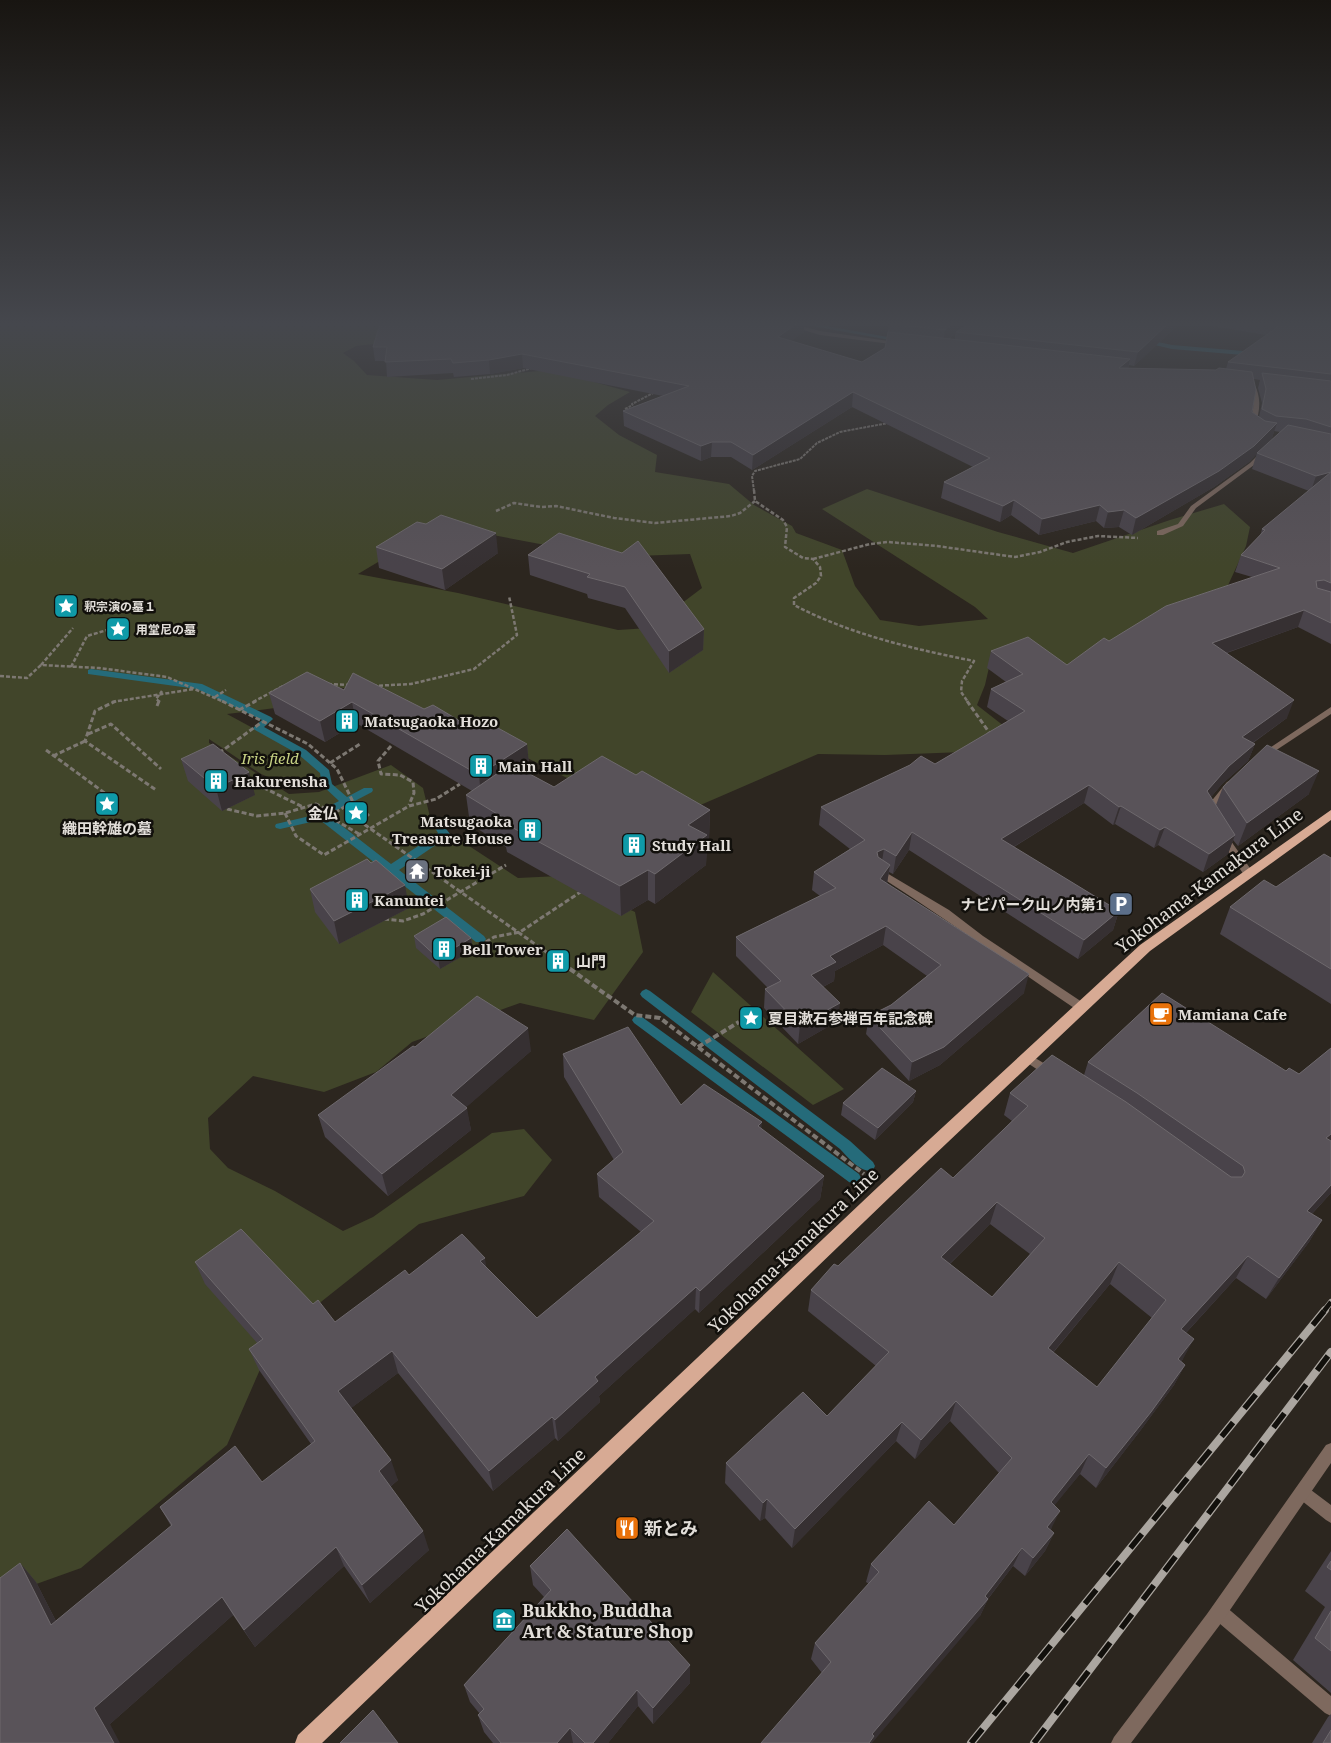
<svg xmlns="http://www.w3.org/2000/svg" width="1331" height="1743" viewBox="0 0 1331 1743" font-family="'Noto Serif','Noto Sans JP',serif">
  <rect width="100%" height="100%" fill="#2c261f"/>
  <path fill="#41452a" fill-rule="evenodd" d="M3 324H467L428 338 356 346 343 353 354 361 367 375 437 380 551 370 630 392 608 405 595 416 619 435 657 455 655 472 729 484 754 505 792 526 796 533 842 550 855 586 880 620 919 626 988 619 975 607 822 509 867 489 998 532 1073 553 1170 520 1224 504 1250 527 1246 546 1224 594 1062 676 993 650 985 685 977 705 1009 730 1016 750 885 755 818 754 682 813 571 780 438 713 356 690 325 685 283 707 227 714 297 752 322 773 323 786 300 790 261 774 209 739V743L289 794 319 792 391 765 423 788 431 821 518 878 559 876 635 912 643 952 594 1020 520 1003 412 1042 376 1072 324 1092 253 1076 208 1118 210 1149 228 1168 275 1191 343 1231 373 1217 492 1133 524 1129 552 1160 524 1196 419 1224 273 1340 227 1445 81 1568 0 1597V325ZM440 525 609 557 690 554 702 588 649 628 618 630 458 593 358 574Z
    M713 972 844 1089 813 1105 691 1012Z"/>
  <g fill="none" stroke-linecap="round" stroke-linejoin="round">
    <path fill="#256b7a" fill-rule="evenodd" d="M801 324H816L904 340 901 342Z
      M1144 339 1172 345 1255 352 1258 354 1255 356 1172 349 1142 342V340Z
      M91 669 202 684 271 717 273 719 264 727 306 750 329 770 332 784 347 797 364 788H372L373 790 372 792 328 815 391 864 438 833 435 828 436 826H444L450 834 449 836 399 870 484 936 486 939 484 942H476L320 820 280 829 276 828 275 826 276 824 310 816 339 801 322 785 320 773 298 754 255 730 253 728 262 720 197 689 88 674V670Z
      M646 989 650 991 850 1141 873 1162 875 1166 873 1170C861 1174 848 1157 840 1149L642 997 640 994 642 991Z
      M638 1015 642 1017 859 1174 861 1178 859 1182 854 1184 849 1182 634 1023 632 1020 634 1017Z"/>
    <path stroke="#7d7872" stroke-width="2" stroke-dasharray="3 1" stroke-linecap="butt" d="M471 379 507 375 532 368
      M625 409 631 406
      M635 409 632 404 655 392
      M754 491 752 476 755 471 800 459 817 443 840 432 888 423"/>
    <path stroke="#7d7872" stroke-width="2.5" stroke-dasharray="4 2" stroke-linecap="butt" d="M754 490 755 501 783 520 787 527 785 547 803 558 813 559 820 567 821 576 816 583 794 598V605C849 634 913 649 974 661L962 681 961 692 968 702
      M496 511 514 503 541 507 556 506 614 518 655 523 731 516 740 513 755 501
      M813 559 870 544 888 542 937 546 1015 557 1040 552 1067 542 1098 536 1138 538
      M41 665 73 628
      M71 667 87 636 114 628
      M0 676 27 678 41 665 99 668 167 677 224 702
      M328 684 350 685
      M373 686 411 684 474 669 517 635 509 596
      M215 697 226 690
      M112 702 194 689
      M160 702 156 699 162 691
      M253 702 285 685"/>
    <path stroke="#7d7872" stroke-width="3" stroke-dasharray="5 2.5" stroke-linecap="butt" d="M116 701 95 711 85 741 156 790
      M222 701 308 744 337 769 353 802 368 815 358 820 552 956
      M967 701 991 735
      M157 706 159 701
      M239 710 256 701
      M88 734 111 724 161 769
      M391 746 378 761 381 774 400 775 413 782 414 793 409 805
      M46 750 117 802
      M219 753 262 722
      M53 756 85 741
      M330 763 360 744
      M250 785 254 783 303 807
      M227 809 257 816 285 813 316 804 334 813 353 802
      M285 813 296 836 324 855 409 806 436 799 460 784
      M334 813 335 820 359 834
      M384 919 403 921 423 914 506 865
      M473 950 494 937 520 932 582 891
      M566 966 572 970"/>
    <path stroke="#7d7872" stroke-width="4" stroke-dasharray="6 3" stroke-linecap="butt" d="M570 969 635 1015 660 1018 864 1174
      M698 1047 739 1022"/>
    <path fill="#7e695e" fill-rule="evenodd" d="M1251 381 1253 382C1262 397 1260 410 1255 426L1252 428 1249 426C1254 410 1256 398 1248 383Z
      M1262 451 1267 452 1254 465 1196 508 1183 526 1163 535H1157V531L1178 524 1191 506 1250 463Z
      M880 869 949 910 983 936 1085 1004 1087 1007 1085 1010H1077C1010 965 945 918 876 874L875 872Z
      M1027 1053 1055 1070 1057 1073 1055 1076 1051 1078 1047 1076 1023 1060 1021 1057 1023 1054Z
      M1302 1484 1307 1487 1331 1505V1523L1326 1520 1297 1497 1294 1492 1297 1487Z
      M1219 1604 1225 1606 1331 1696V1716L1325 1713 1213 1618 1211 1612 1213 1606Z"/>
    <path fill="#7e695e" fill-rule="evenodd" d="M784 324H794L820 331 902 343 899 345 820 335Z
      M1331 707V714L1266 757H1260L1259 755Z
      M1230 781 1235 784 1233 786 1211 813H1205L1203 811 1205 809 1227 782Z
      M1223 833 1226 834 1252 871 1253 873 1252 875H1244L1218 836Z
      M1331 1443V1463L1219 1626 1131 1743H1111L1114 1737 1207 1614 1326 1445Z"/>
    <path fill="#d7aa94" fill-rule="evenodd" d="M1331 810V820L1150 951 891 1196 322 1743H295L298 1735 879 1186 1140 945Z"/>
    <defs>
      <path id="rail-far1" d="M1324 1311 1331 1302"/>
      <path id="rail" d="M971 1743 1325 1310
        M1034 1743 1331 1352"/>
    </defs>
    <use href="#rail-far1" stroke="#aba6a0" stroke-width="6"/>
    <use href="#rail" stroke="#aba6a0" stroke-width="8"/>
    <use href="#rail-far1" stroke="#12100c" stroke-width="4.5" stroke-dasharray="14" stroke-linecap="butt"/>
    <use href="#rail" stroke="#12100c" stroke-width="5.5" stroke-dasharray="18" stroke-linecap="butt"/>
  </g>
  <path fill="#49434a" fill-rule="evenodd" d="M380 324H815L811 327 804 325V332L791 341 862 362 885 348 889 324H1179L1134 366 1129 365 1128 369 1216 370 1226 369 1228 362 1266 335 1200 324H1331V644L1298 627 1227 653 1287 718 1253 743 1255 744 1248 761 1222 784 1211 797 1216 805 1223 787 1309 794 1238 846 1233 840 1228 854 1203 872 1158 845 1154 848 1115 824 1113 825 1084 803 1014 847 1119 911 1113 930 1078 959 909 850 893 874 889 872 887 883 1024 993 940 1065 909 1081 866 1034 869 1016 891 1005 927 976 883 945 835 971 834 981 823 987 838 1021 798 1044 764 1008 765 989 768 988 736 956V937L820 896 812 890 814 872 850 849 819 825 821 807 935 764 1008 721 987 707 991 689 1006 682 987 668 991 651 1067 665 1109 641 1252 577 1235 572 1241 555 1260 536 1262 529 1309 491 1252 469 1257 453 1280 432 1274 431 1272 438 1249 462 1214 487 1132 535 1119 527 1104 528 1096 521 1039 535 1011 515 1000 522 941 498 944 482 973 467 852 407 752 470 731 457H711L701 461 624 426 623 411 663 396 523 368 490 374 454 377 453 373 387 377 386 361H375L373 347ZM955 335V339H950L952 336ZM1254 379 1260 380 1258 388 1262 403 1259 417 1252 412Z
    M559 533 704 629 703 650 669 673 625 608 588 598 587 594 530 575 528 555Z
    M376 547 498 553 445 590 379 568Z
    M344 690 424 709 465 724 527 744 529 765 522 770 554 787 636 775 710 810 709 839 707 841 706 865 655 904 648 900 621 916 507 852 506 847 470 824 466 795 472 791 356 723 325 742 275 714 269 693Z
    M181 759 255 795 222 811 188 781Z
    M1331 858V1004L1220 934 1230 907 1276 887Z
    M310 889 409 908 339 944 315 912Z
    M414 936 471 938 473 950 440 969 416 948Z
    M415 1047 531 1051 466 1107 471 1130 388 1196 325 1137 318 1115Z
    M1331 1048V1193L1312 1214 1322 1220 1309 1242 1266 1299 1236 1278 1186 1333 1183 1359 1181 1361 1185 1365 1174 1385 1140 1431 1096 1488 1080 1474 1054 1505 1051 1530 1054 1533 1045 1551 1025 1576 1013 1566 988 1599 980 1616 822 1673 811 1659 815 1643 869 1584 866 1582 871 1564 954 1525 999 1473 950 1421 915 1459 896 1441 792 1548 765 1518 760 1521 725 1483 726 1463 827 1416 876 1366 808 1311 811 1290 838 1266 953 1178 1012 1121 1004 1115 1010 1093 1084 1075 1088 1062 1286 1071 1299 1074ZM990 1224 1030 1254 992 1297 950 1264ZM1110 1284 1152 1318 1097 1387 1053 1353Z
    M563 1054 681 1105 761 1129 824 1176 820 1199 699 1313 695 1309 599 1396 600 1402 558 1441 555 1438 493 1491 398 1373 351 1408 398 1480 390 1487 429 1550 370 1603 344 1566 255 1647 233 1615 110 1724 0 1743 20 1563 36 1582 56 1621 171 1526 160 1507 262 1482 311 1444 259 1370 249 1349 257 1343 205 1284 195 1262 313 1304 335 1322 409 1275 486 1267 537 1318 641 1232 599 1197 597 1174 614 1160 564 1077Z
    M916 1091 913 1102 875 1140 841 1115 843 1103Z
    M1331 1551V1693L1293 1660 1325 1607 1305 1591Z
    M530 1566 690 1683 653 1724 638 1706 608 1743H493L484 1732 478 1715 480 1714 470 1702 464 1685 544 1597 533 1585Z
    M1331 1714V1743H1312L1328 1717Z"/>
  <path fill="#363032" d="M796 324H804V332L777 351 778 337Z
    M952 324H976L956 332 955 335 952 336 943 344 945 330Z
    M1168 324H1179L1134 366 1138 352Z
    M522 354 523 368 490 374 489 360Z
    M1130 359 1127 373 1119 368Z
    M853 392 852 407 752 470 753 455Z
    M1277 423 1272 438 1249 462 1214 487 1132 535 1136 518Z
    M712 442 711 457 701 461V446Z
    M1331 472 1311 491 1316 476Z
    M1014 500 1011 515 1000 522 1003 506Z
    M1100 505 1096 521 1039 535 1042 519Z
    M1124 510 1119 527 1104 528 1108 512Z
    M496 533 498 553 445 590 442 569Z
    M1304 610 1298 627 1206 660 1212 643Z
    M704 629 703 650 669 673V651Z
    M1294 700 1287 718 1235 755 1242 737Z
    M352 702 356 723 325 742 320 721Z
    M527 744 529 765 481 796 479 775Z
    M1255 744 1248 761 1222 784 1201 809 1207 791 1229 766Z
    M1319 771 1309 794 1238 846 1247 823Z
    M249 772 255 795 222 811 216 788Z
    M1089 785 1084 803 997 857 1001 839Z
    M1121 806 1115 824 1113 825 1119 807Z
    M710 810 709 839 707 841 706 865 655 904V874L688 825Z
    M1165 827 1158 845 1154 848 1160 830Z
    M912 832 909 850 893 874 896 856Z
    M1235 835 1228 854 1203 872 1209 854Z
    M884 849 881 867 874 870 877 852Z
    M890 865 887 883 880 879Z
    M648 870V900L621 916 620 886Z
    M405 885 409 908 339 944 334 921Z
    M1119 911 1113 930 1078 959 1084 940Z
    M886 926 883 945 835 971 834 981 809 994 811 975 830 956Z
    M471 938 473 950 440 969 438 958Z
    M1029 974 1024 993 940 1065 909 1081 912 1062Z
    M840 1003 838 1021 798 1044 800 1025Z
    M528 1028 531 1051 462 1111 467 1108 471 1130 388 1196 382 1174 451 1095Z
    M916 1091 913 1102 875 1140 878 1128Z
    M762 1122 760 1145 758 1126Z
    M1331 1134V1145L1326 1138Z
    M824 1176 820 1199 699 1313 700 1291Z
    M1331 1185V1193L1295 1232 1307 1211Z
    M997 1202 990 1224 935 1278 941 1257Z
    M1322 1220 1309 1242 1266 1299 1279 1278Z
    M1248 1256 1236 1278 1170 1350 1181 1329Z
    M485 1258 488 1280 480 1261Z
    M1119 1262 1110 1284 1039 1369 1048 1348Z
    M696 1287 695 1309 599 1396 600 1402 558 1441 555 1420 595 1377Z
    M1194 1339 1183 1359 1167 1379 1178 1359Z
    M392 1351 398 1373 346 1412 338 1391Z
    M1185 1365 1174 1385 1140 1431 1096 1488 1106 1468Z
    M956 1401 950 1421 915 1459 921 1440Z
    M552 1417 555 1438 493 1491 489 1471Z
    M902 1422 896 1441 792 1548 795 1529Z
    M1089 1454 1080 1474 1042 1521 1051 1502Z
    M391 1460 398 1480 385 1491 379 1471Z
    M767 1499 765 1518 760 1521 763 1503Z
    M1060 1511 1051 1529 1038 1545 1047 1527Z
    M423 1531 429 1550 370 1603 362 1585Z
    M1054 1533 1045 1551 1025 1576 1033 1558Z
    M336 1547 344 1566 255 1647 244 1630Z
    M1022 1548 1013 1566 983 1605 988 1599 980 1616 872 1743H869L872 1734 985 1596Z
    M20 1563 36 1582 67 1643 51 1625Z
    M222 1597 233 1615 110 1724 120 1743H114L94 1708Z
    M690 1665V1683L653 1724V1708Z
    M637 1690 638 1706 608 1743H593Z
    M570 1728 573 1743H557Z"/>
  <path fill="#595359" stroke="#6e696d" fill-rule="evenodd" d="M380 324H796L778 337 862 362 885 348 888 332 1130 359 1119 368 1216 370 1219 368 1252 372 1256 390 1252 412 1265 421 1277 423 1254 446 1219 471 1136 518 1124 510 1108 512 1100 505 1042 519 1014 500 1003 506 944 482 990 458 853 392 753 455 731 442H712L701 446 623 411 689 386 522 354 489 360 453 363 451 359 385 362 387 347H373Z
    M890 324H952L945 330Z
    M969 324H1168L1138 352 956 332Z
    M1282 324H1331V374L1228 362Z
    M1262 373 1331 381V427L1306 419 1276 416 1262 409 1266 389Z
    M1288 425 1331 434V583L1324 580 1316 581 1317 588 1331 592V623L1304 610 1212 643 1294 700 1242 737 1255 744 1229 766 1207 791 1235 835 1209 854 1165 827 1160 830 1121 806 1119 807 1089 785 1001 839 1119 911 1084 940 912 832 896 856 884 849 877 852 878 857 890 865 880 879 1029 974 944 1047 912 1062 869 1016 891 1005 941 965 886 926 830 956 836 962 811 975 840 1003 800 1025 765 989 781 981 736 937 836 888 814 872 865 840 821 807 910 765 921 756 935 764 1025 711 991 689 1023 674 991 651 1028 637 1067 665 1104 638 1109 641 1166 606 1280 568 1241 555 1265 530 1262 529 1331 472 1316 476 1257 453Z
    M441 515 496 533 442 569 376 547 417 522 426 524Z
    M559 533 622 553 638 541 704 629 669 651 625 587 587 577 590 574 528 555Z
    M307 672 344 690 353 673 424 709 433 705 465 724 478 717 527 744 479 775 352 702 320 721 269 693Z
    M213 744 249 772 216 788 181 759Z
    M1267 745 1319 771 1247 823 1223 787Z
    M602 756 636 775 642 771 710 810 688 825 707 835 655 874 648 870 620 886 504 823 507 820 466 795 511 764 554 787Z
    M1324 854 1331 858V969L1230 907 1264 880 1276 887Z
    M367 859 371 863 376 860 405 885 334 921 310 889Z
    M446 917 471 938 438 958 414 936Z
    M1162 993 1286 1071 1289 1068 1299 1074 1331 1048V1134L1326 1138 1331 1141V1185L1307 1211 1322 1220 1279 1278 1248 1256 1181 1329 1194 1339 1178 1359 1185 1365 1151 1412 1106 1468 1089 1454 1051 1502 1060 1511 1047 1527 1054 1533 1033 1558 1022 1548 985 1596 988 1599 872 1734 874 1736 869 1743H761L831 1662 815 1643 879 1572 871 1564 929 1501 954 1525 1012 1458 956 1401 921 1440 902 1422 795 1529 767 1499 763 1503 726 1463 803 1392 827 1416 889 1352 811 1290 834 1264 838 1266 941 1168 953 1178 1028 1106 1010 1093 1052 1055 1126 1102 1231 1177H1242L1245 1172 1243 1166 1137 1093 1088 1062ZM997 1202 1045 1238 992 1297 941 1257ZM1119 1262 1166 1300 1097 1387 1048 1348Z
    M477 996 528 1028 451 1095 467 1108 382 1174 318 1115 413 1046 415 1047Z
    M628 1027 681 1105 704 1084 762 1122 758 1126 824 1176 700 1291 696 1287 595 1377 598 1381 555 1420 552 1417 489 1471 392 1351 338 1391 391 1460 379 1471 423 1531 362 1585 336 1547 244 1630 222 1597 94 1708 114 1743H0V1578L20 1563 51 1625 172 1525 160 1507 235 1446 262 1482 315 1441 249 1349 263 1339 195 1262 241 1229 313 1304 318 1300 335 1322 405 1270 409 1275 462 1234 485 1258 480 1261 537 1318 654 1221 597 1174 623 1152 563 1054Z
    M882 1068 916 1091 878 1128 843 1103Z
    M567 1529 690 1665 653 1708 637 1690 593 1743H585L570 1728 557 1743H501L478 1715 484 1709 464 1685 551 1590 530 1566Z
    M1331 1561V1570L1327 1567Z
    M1331 1611V1651L1315 1638Z
    M373 1710 398 1743H340Z
    M1331 1730V1743H1323Z"/>
  <linearGradient id="sky" x2="0" y2="1"><stop stop-color="#181511"/><stop offset="0.57" stop-color="#45474d"/><stop offset="1" stop-color="#45474d" stop-opacity="0"/></linearGradient>
  <rect width="1331" height="568" fill="url(#sky)"/>
  <defs>
    <symbol id="sight-square" viewBox="-11 -11 22 22"><rect x="-9" y="-9" width="18" height="18" rx="4" fill="#0f9aa8" stroke="#12100c"/><path d="M0-6L1.8-2.2L6-1.7L2.9 1.2L3.7 5.4L0 3.3L-3.7 5.4L-2.9 1.2L-6-1.7L-1.8-2.2Z" fill="#fff"/></symbol>
    <symbol id="building-square" viewBox="-11 -11 22 22"><rect x="-9" y="-9" width="18" height="18" rx="4" fill="#0f9aa8" stroke="#12100c"/><path d="M-4-6H4V6H1V3H-1V6H-4ZM-2.5-4.3h1.7v1.8h-1.7ZM.8-4.3h1.7v1.8H.8ZM-2.5-1h1.7V.8h-1.7ZM.8-1h1.7V.8H.8Z" fill="#fff"/></symbol>
    <symbol id="temple-square" viewBox="-11 -11 22 22"><rect x="-9" y="-9" width="18" height="18" rx="4" fill="#6b7280" stroke="#12100c"/><path d="M0-6L5-2H3V0L6.5 2.5H4V6H1.5V3h-3V6H-4V2.5H-6.5L-3 0V-2H-5Z" fill="#fff"/></symbol>
    <symbol id="parking-square" viewBox="-11 -11 22 22"><rect x="-9" y="-9" width="18" height="18" rx="4" fill="#5c6f8a" stroke="#12100c"/><path d="M-3.5-5.5H1a3.5 3.5 0 0 1 0 7H-1V5.5H-3.5ZM-1-3.4V-.6H.8a1.4 1.4 0 0 0 0-2.8Z" fill="#fff"/></symbol>
    <symbol id="cafe-square" viewBox="-11 -11 22 22"><rect x="-9" y="-9" width="18" height="18" rx="4" fill="#e8710a" stroke="#12100c"/><path d="M-5.5-4.5H6V0H3Q3 3.5 0 3.5H-2.5Q-5.5 3.5-5.5 0ZM3-3.2v2h1.7v-2ZM-6 4.5H4V6H-6Z" fill="#fff"/></symbol>
    <symbol id="restaurant-square" viewBox="-11 -11 22 22"><rect x="-9" y="-9" width="18" height="18" rx="4" fill="#e8710a" stroke="#12100c"/><path d="M-5-6h1v4h1v-4h1v4h1v-4h1v5L-1.5 .5V6h-2V.5L-5-1ZM5-6V6H3V1.5H1.5Q1.5-4 5-6Z" fill="#fff"/></symbol>
    <symbol id="museum-square" viewBox="-11 -11 22 22"><rect x="-9" y="-9" width="18" height="18" rx="4" fill="#0f9aa8" stroke="#12100c"/><path d="M0-6L6-3V-2H-6V-3ZM-5-1h2V3h-2ZM-1-1h2V3h-2ZM3-1h2V3H3ZM-6 4H6V6H-6Z" fill="#fff"/></symbol>
  </defs>
  <g fill-rule="evenodd">
    <use href="#sight-square" x="52" y="592" width="28" height="28"/>
    <use href="#sight-square" x="104" y="615" width="28" height="28"/>
    <use href="#building-square" x="333" y="707" width="28" height="28"/>
    <use href="#building-square" x="467" y="752" width="28" height="28"/>
    <use href="#building-square" x="202" y="767" width="28" height="28"/>
    <use href="#sight-square" x="93" y="790" width="28" height="28"/>
    <use href="#sight-square" x="342" y="799" width="28" height="28"/>
    <use href="#building-square" x="516" y="816" width="28" height="28"/>
    <use href="#building-square" x="620" y="831" width="28" height="28"/>
    <use href="#temple-square" x="403" y="857" width="28" height="28"/>
    <use href="#building-square" x="343" y="886" width="28" height="28"/>
    <use href="#parking-square" x="1107" y="890" width="28" height="28"/>
    <use href="#building-square" x="430" y="935" width="28" height="28"/>
    <use href="#building-square" x="544" y="947" width="28" height="28"/>
    <use href="#cafe-square" x="1147" y="1000" width="28" height="28"/>
    <use href="#sight-square" x="737" y="1004" width="28" height="28"/>
    <use href="#restaurant-square" x="613" y="1514" width="28" height="28"/>
    <use href="#museum-square" x="490" y="1606" width="28" height="28"/>
  </g>
  <g text-anchor="middle" dominant-baseline="central" stroke-width="5" stroke-linejoin="round" paint-order="stroke">
    <g font-size="12" font-weight="bold" fill="#e2ded9" stroke="#12100c" text-anchor="start">
      <text x="84" y="606">釈宗演の墓１</text>
      <text x="136" y="629">用堂尼の墓</text>
    </g>
    <g font-size="15" font-weight="bold" fill="#e2ded9" stroke="#12100c" text-anchor="start">
      <text x="364" y="721">Matsugaoka Hozo</text>
      <text x="498" y="766">Main Hall</text>
      <text x="234" y="781">Hakurensha</text>
      <text x="338" y="813" text-anchor="end">金仏</text>
      <text x="512" y="821" text-anchor="end">Matsugaoka<tspan x="512" dy="17">Treasure House</tspan></text>
      <text x="107" y="828" text-anchor="middle">織田幹雄の墓</text>
      <text x="652" y="845">Study Hall</text>
      <text x="434" y="871">Tokei-ji</text>
      <text x="374" y="900">Kanuntei</text>
      <text x="1104" y="904" text-anchor="end">ナビパーク山ノ内第1</text>
      <text x="462" y="949">Bell Tower</text>
      <text x="576" y="961">山門</text>
      <text x="1178" y="1014">Mamiana Cafe</text>
      <text x="768" y="1018">夏目漱石参禅百年記念碑</text>
    </g>
    <g font-size="15" font-style="italic" fill="#c6d183" stroke="#12100c">
      <text x="270" y="758">Iris field</text>
    </g>
    <g font-size="18" fill="#e2ded9" stroke="#12100c">
      <text transform="translate(1209 880) rotate(-37)">Yokohama-Kamakura Line</text>
      <text transform="translate(793 1250) rotate(-44)">Yokohama-Kamakura Line</text>
      <text transform="translate(500 1530) rotate(-44)">Yokohama-Kamakura Line</text>
    </g>
    <g font-size="18" font-weight="bold" fill="#e2ded9" stroke="#12100c" text-anchor="start">
      <text x="644" y="1528">新とみ</text>
      <text x="522" y="1610">Bukkho, Buddha<tspan x="522" dy="21">Art &amp; Stature Shop</tspan></text>
    </g>
  </g>
</svg>
